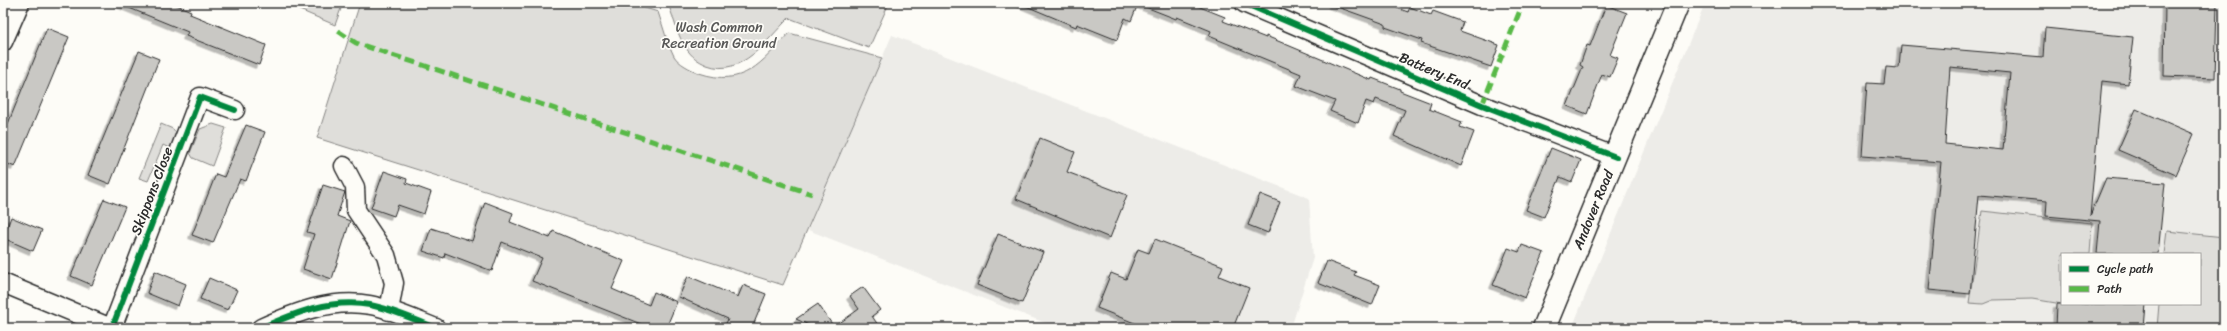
<svg xmlns="http://www.w3.org/2000/svg" width="2227" height="331" viewBox="0 0 2227 331" font-family="Sriracha,sans-serif">
  <defs>
    <filter id="shadow"><feDropShadow dx="-3.5" dy="3.5" stdDeviation="0" flood-color="#0004"/></filter>
  </defs>
  <rect width="100%" height="100%" fill="#fdfcf7"/>
  <filter id="ink" filterUnits="userSpaceOnUse"><feTurbulence type="fractalNoise" baseFrequency=".025" numOctaves="2"/><feDisplacementMap in="SourceGraphic" scale="8" xChannelSelector="R" yChannelSelector="G"/><feConvolveMatrix kernelMatrix="1 2 1 2 8 2 1 2 1" color-interpolation-filters="sRGB"/></filter>
  <g filter="url(#ink)">
    <path fill="#edece8" fill-rule="evenodd" d="M1705 3H2224V328H1572ZM2062 254H2200V304H2062Z
      M892 35 1309 198 1313 258 1291 328H1058L808 230Z"/>
    <path fill="#dfdeda" stroke="#858482" d="M283 3H343L335 25Z
      M360 3H629L658 12C663 26 667 43 674 56 679 64 690 69 699 73 744 88 761 63 789 33L882 58 783 285 317 138Z
      M660 3H889L869 48 789 18C767 39 742 78 707 65 698 61 692 57 686 48 678 37 674 19 669 6Z
      M161 124 173 129 178 135 173 150 163 145 148 181 139 178Z
      M213 124 226 128 212 166 193 158 190 153 200 129Z
      M1982 211 2092 223 2090 254H2062V304L2032 299 1993 300 1983 304 1969 303Z
      M2167 231 2224 237V328H2157L2159 304H2200V254H2164Z"/>
    <path fill="#c9c8c4" stroke="#2b2b2b" fill-rule="evenodd" filter="url(#shadow)" d="M117 3H172L191 11 190 14 266 45 259 65 186 36 188 32Z
      M1019 3H1190L1225 17 1223 21 1266 38V36L1371 80 1372 78 1400 89V91L1431 103 1429 109 1462 122 1460 127 1474 132 1461 166 1394 136 1405 110 1376 99 1374 104 1366 101 1358 123 1330 111 1335 101 1296 86 1301 74 1209 36 1211 31 1177 17 1176 19 1138 4 1131 21 1125 18 1117 40 1077 24 1076 27Z
      M1332 3H1384L1408 12 1410 7 1431 15 1433 11 1463 22 1460 31 1499 45 1491 67 1421 43 1422 40 1385 27V24L1332 5Z
      M2165 3H2217L2215 78 2164 76Z
      M1606 5 1627 13 1610 55 1618 58 1610 77 1602 74 1587 114 1567 106 1583 67 1580 65 1587 45 1590 46Z
      M47 28 69 37 15 167 3 162V136Z
      M2045 28 2133 37 2128 84 2102 81 2090 216 2106 178 2165 183 2158 254H2097L2100 221 2046 216 2047 201 1979 195 1970 294 1929 290 1941 162 1862 156 1867 83 1884 84 1886 67 1899 68 1901 45 2043 57ZM1950 67 2010 73 2003 150 1945 144Z
      M139 51 159 59 110 184 88 175Z
      M2136 109 2194 134 2176 175 2118 150Z
      M246 125 265 132 246 181 240 179 213 243 192 235 216 174 224 177Z
      M1040 138 1075 152 1067 172 1127 195 1110 238 1016 199Z
      M1551 148 1581 160 1572 182 1560 177 1544 217 1526 210Z
      M384 171 407 179 406 183 431 192 424 214 398 205 394 216 371 208Z
      M323 185 345 192 337 216 350 221 332 279 303 269 314 234 307 232Z
      M1260 194 1280 202 1268 233 1248 225Z
      M104 199 125 207 92 285 71 276Z
      M485 202 513 213 510 222 550 238 553 231 624 261 612 289 649 305 654 292 677 302 666 328H639L641 324 532 281 542 258 502 242 492 271 445 253 444 258 423 251 431 228 472 241Z
      M11 217 42 230 33 251 3 238Z
      M998 234 1043 252 1022 303 977 285Z
      M1155 239 1223 266 1219 276 1249 288 1233 328H1147L1097 308 1111 273 1126 279 1138 249 1149 253Z
      M1522 245 1544 253 1525 298 1493 285 1508 248 1519 252Z
      M1327 261 1356 272 1354 275 1380 285 1372 305 1318 283Z
      M155 271 186 284 178 306 147 293Z
      M688 276 738 297 743 285 766 294 752 328H724L728 319 679 297Z
      M209 278 237 290 228 310 200 299Z
      M863 287 880 310 872 316 880 328H815L796 319 818 304 834 327 859 309 850 296Z
      M2057 304H2146L2144 328H2056Z"/>
    <g fill="none" stroke-linecap="round" stroke-linejoin="round">
      <defs>
        <path id="minor" d="M1244 3 1482 105 1616 157
          M3 42 20 3
          M344 166 355 187 356 210 386 255 394 283 389 311
          M3 283 111 328
          M112 328 200 97 235 110
          M261 328C295 313 331 298 370 305 392 309 415 320 436 328"/>
        <g id="primary">
          <path id="s1" d="M1544 328 1678 3"/>
        </g>
      </defs>
      <use href="#minor" stroke="#2b2b2b" stroke-width="21"/>
      <use href="#primary" stroke="#2b2b2b" stroke-width="25"/>
      <use href="#minor" stroke="#fdfcf7" stroke-width="18"/>
      <use href="#primary" stroke="#fdfcf7" stroke-width="22"/>
      <path stroke="#58b947" stroke-width="5" stroke-dasharray="10 5" stroke-linecap="butt" d="M338 31 356 43 812 194
        M1482 105 1523 3"/>
      <defs>
        <path id="cycleway" d="M1244 3 1482 105 1616 157
          M112 328 200 97 235 110
          M261 328C295 313 331 298 370 305 392 309 415 320 436 328"/>
      </defs>
      <use href="#cycleway" stroke="#fdfcf7" stroke-width="8"/>
      <use href="#cycleway" stroke="#00873e" stroke-width="6"/>
    </g>
  </g>
  <g text-anchor="middle" dominant-baseline="central" stroke-width="3.5" stroke-linejoin="round" paint-order="stroke">
    <g font-size="14" fill="#585857" stroke="#fdfcf7">
      <text x="719" y="27">Wash Common<tspan x="719" dy="16">Recreation Ground</tspan></text>
    </g>
    <g font-size="14" fill="#2b2b2b" stroke="#fdfcf7">
      <text transform="translate(1434 71) rotate(23)">Battery End</text>
      <text transform="translate(152 191) rotate(-69)">Skippons Close</text>
      <text stroke="none"><textPath href="#s1" startOffset="128">Andover Road</textPath></text>
    </g>
  </g>
  <rect width="2227" height="331" fill="none" stroke="#fdfcf7" stroke-width="16"/>
  <rect x="8" y="8" width="2211" height="315" fill="none" stroke="#2b2b2b" stroke-width="1.5" filter="url(#ink)"/>
  <rect x="2061" y="253" width="140" height="52" fill="#fdfcf7" stroke="#a9a8a5"/>
  <rect x="2069" y="266" width="20" height="6" fill="#00873e" stroke="#a9a8a5"/>
  <text x="2097" y="273" font-size="12" fill="#2b2b2b">Cycle path</text>
  <rect x="2069" y="286" width="20" height="6" fill="#58b947" stroke="#a9a8a5"/>
  <text x="2097" y="293" font-size="12" fill="#2b2b2b">Path</text>
</svg>
